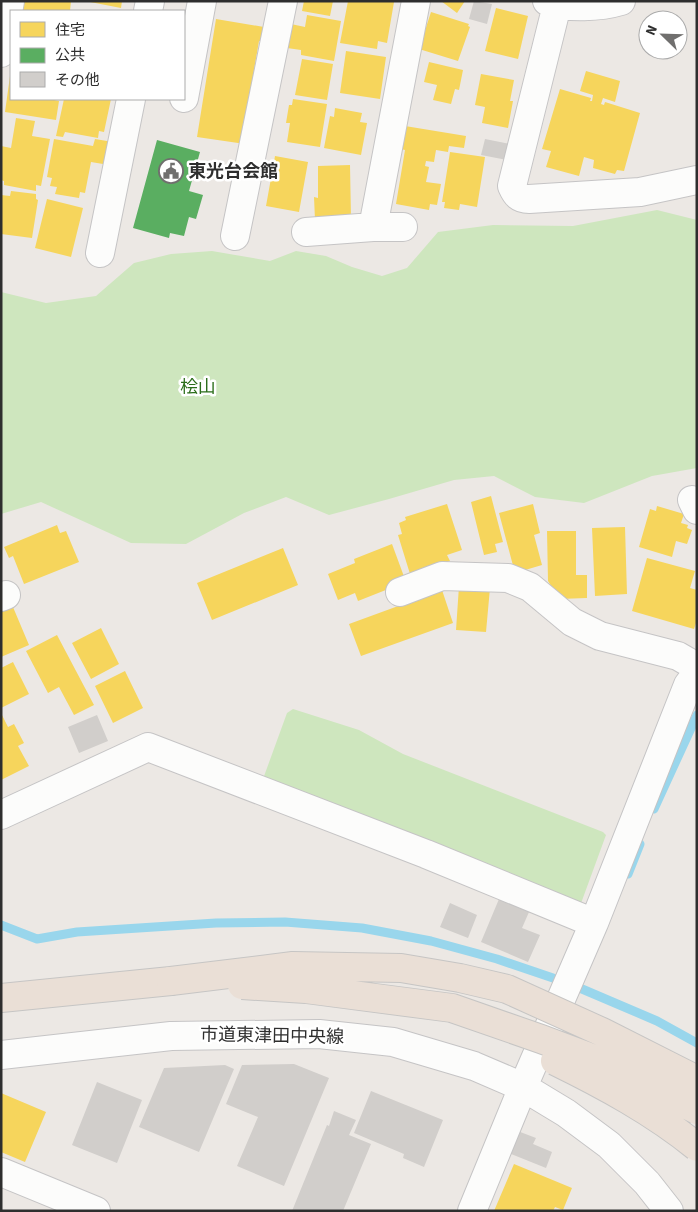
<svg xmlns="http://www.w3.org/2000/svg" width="698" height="1212" viewBox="0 0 698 1212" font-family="'Source Sans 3','Noto Sans JP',sans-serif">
  <rect width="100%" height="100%" fill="#ece8e4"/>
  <path fill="#cee6be" d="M657 210 697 220V468L652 476 584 503 535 497 494 476 454 480 389 499 329 515 286 497 244 513 186 544 131 543 41 502 1 514V292L46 303 96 296 134 263 171 254 212 251 270 261 296 251 326 256 352 267 382 276 407 268 438 232 493 225 573 226Z
    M293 709 359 730 403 754 603 832 606 835 580 906 263 779 287 713Z"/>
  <path fill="#f6d55c" d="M24 1H71L70 11H23Z
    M85 1H122L121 8Z
    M304 1H333L330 16 302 11Z
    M348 1 394 2 387 43 378 41 377 49 340 43Z
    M441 1H465L457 13Z
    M496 8 528 16 518 59 485 51Z
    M431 12 469 24 468 26 470 27 458 61 419 49Z
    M307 15 341 21 334 61 301 55V50L287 48 291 24 305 27Z
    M216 19 264 27 262 41H259L254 70H257L245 144 197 137Z
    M346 51 386 57 380 99 340 93Z
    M302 59 333 64 327 100 295 95Z
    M429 62 463 70 459 90 455 89 451 104 433 100 437 85 424 82Z
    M586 71 620 81 615 102 603 98 601 104 604 105 605 102 640 113 624 171 617 170 615 174 593 168 594 160 584 157 579 176 546 167 551 151 542 149 560 89 591 98 590 101H592L593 95 580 91Z
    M481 74 514 80 510 101H513L508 128 482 123 485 107 475 105Z
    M10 76 11 99H49L59 101 56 120 5 112Z
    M64 99H111L104 132 99 131 98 138 65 132 63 137 56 136Z
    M293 99 327 104 320 147 287 142 290 123H286L289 105H292Z
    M335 108 362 113 360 122 367 123 361 155 324 148 330 116 334 117Z
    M16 118 35 121 32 136 50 139 41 186 36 185V191L4 185V181L1 180V146L11 148Z
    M405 126 466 136 464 148 449 146 448 152 436 150 434 162 426 161 425 166 429 167 426 182 441 184 437 205 430 204 429 210 396 204 405 150 401 149Z
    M54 139 93 146 95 139 113 142 109 165 91 162 85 193 80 192 79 198 55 194 57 187 50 186 52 178 47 177Z
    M450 152 485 157 477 207 460 204 459 210 444 208 445 202H442Z
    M275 156 308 162 299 212 266 206Z
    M350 165 351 219 315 220 314 197 318 198V166Z
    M11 191 36 194V199L38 200 32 238 1 234V195L10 196Z
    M47 199 83 208 71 257 35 248Z
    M491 496 503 542 495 544 497 552 484 555 471 502Z
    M447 504 462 550 447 555 450 561 410 574 398 535 402 534 399 523 406 520 405 517Z
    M533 504 540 533 534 535 542 565 515 573 499 513Z
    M657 506 684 514 681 523 688 525 687 528 692 530 687 544 676 541 672 557 639 547 650 509 656 511Z
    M57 525 60 533 66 531 79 562 24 584 13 556 9 558 4 547Z
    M625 527 627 594 595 596 592 528Z
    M547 531H576V575H587V598L559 599 548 581Z
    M392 544 406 582 358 601 355 593 338 600 328 574 355 563 354 559Z
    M283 548 298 585 212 620 197 583Z
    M647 558 695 571 690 588 697 590V620L694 629 632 611Z
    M459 586 490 588 486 632 456 630Z
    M442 590 453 623 361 656 349 624Z
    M10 600 29 645 1 657V604Z
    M101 628 119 664 91 679 72 643Z
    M57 635 94 705 74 715 59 687 48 693 26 651Z
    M13 662 29 694 1 708V668Z
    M125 671 143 708 113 723 95 686Z
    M1 713 8 727 14 724 24 743 18 746 29 766 1 780Z
    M1 1093 46 1112 25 1162 1 1152Z
    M514 1164 572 1188 563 1210 555 1207 553 1211H494Z"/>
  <path fill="#5aae61" d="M157 140 200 152 189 191 203 195 196 219 189 217 184 236 170 233 169 238 133 228Z"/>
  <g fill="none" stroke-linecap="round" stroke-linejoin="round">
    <path stroke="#99d6ec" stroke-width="9" d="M654 809 697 715
      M628 874 640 844
      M1 925 37 939 77 932 216 923 285 922 362 928 431 941 497 959 553 978
      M575 986 657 1021 697 1043"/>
  </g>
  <path fill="#d1cecb" d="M474 1 492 4 487 24 469 19Z
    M485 139 510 144 507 160 481 155Z
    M97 715 108 741 79 753 68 727Z
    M499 899 529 912 522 928 540 935 528 962 481 942Z
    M450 903 477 915 468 938 440 927Z
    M294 1064 329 1078 284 1186 237 1166 258 1117 226 1104 242 1065Z
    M225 1065 234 1069 199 1152 139 1127 164 1068Z
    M97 1082 142 1100 117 1163 72 1145Z
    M371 1091 443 1120 424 1167 403 1158 404 1154 354 1133Z
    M334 1111 356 1120 349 1135 371 1144 343 1211H292L327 1125 329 1126Z
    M515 1130 536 1138 533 1144 552 1152 546 1168 506 1152Z"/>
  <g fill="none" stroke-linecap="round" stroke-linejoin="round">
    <defs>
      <path id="minor" d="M547 1C567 9 601 7 621 1
        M557 5 512 186C516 195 519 199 529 199L640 192 697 180
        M148 11 150 1
        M1 53 10 1
        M184 98 202 1
        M373 227H403
        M306 232 373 227 416 1
        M235 236 283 1
        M100 253 131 99
        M692 500 697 510
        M400 592 442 576 508 578 530 587 572 622 600 636 678 656 697 667
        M1 597 6 595
        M1 815 148 747 426 854 594 923
        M1 1055 171 1036 319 1034 393 1042 474 1066 523 1087 566 1113 609 1145 647 1183 669 1211
        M1 1172 96 1211
        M472 1211 523 1087 594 923 688 685 697 673"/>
      <path id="highway" d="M1 998 171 981"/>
    </defs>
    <use href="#minor" stroke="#c5c4c5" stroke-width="30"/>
    <use href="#highway" stroke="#c6c5c4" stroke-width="30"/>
    <use href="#minor" stroke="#fcfcfb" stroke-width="28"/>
    <use href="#highway" stroke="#eadfd6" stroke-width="28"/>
    <defs>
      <path id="highway-bridge" d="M171 981 293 966 401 968 460 978 507 989 602 1032 697 1080
        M242 985 306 989 452 1008 541 1039 600 1061 697 1110
        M555 1061C604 1085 654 1112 697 1147"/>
    </defs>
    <use href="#highway-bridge" stroke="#c6c5c4" stroke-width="30" stroke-linecap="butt"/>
    <use href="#highway-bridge" stroke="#eadfd6" stroke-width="28"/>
  </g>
  <defs>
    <symbol id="civic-ring" viewBox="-11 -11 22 22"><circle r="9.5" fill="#fff" stroke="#706f6e" stroke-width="1.5"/><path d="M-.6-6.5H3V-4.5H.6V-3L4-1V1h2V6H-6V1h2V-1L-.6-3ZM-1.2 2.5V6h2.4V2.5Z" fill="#706f6e"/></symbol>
  </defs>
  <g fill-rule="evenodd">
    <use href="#civic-ring" x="157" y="157" width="28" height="28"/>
  </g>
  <g text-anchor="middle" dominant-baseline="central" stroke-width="5" stroke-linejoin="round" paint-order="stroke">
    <g font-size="18" font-weight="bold" fill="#2e2e2e" stroke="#fff" text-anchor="start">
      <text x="188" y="171">東光台会館</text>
    </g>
    <g font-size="18" fill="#2c6e1b" stroke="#fff">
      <text x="198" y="387">桧山</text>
    </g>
    <g font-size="18" fill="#2e2e2e" stroke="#fff">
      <text transform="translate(272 1036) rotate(1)">市道東津田中央線</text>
    </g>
  </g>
  <rect width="698" height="1212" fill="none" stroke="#2e2e2e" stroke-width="5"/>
  <rect x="10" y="10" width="175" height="90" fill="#ffffff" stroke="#ababab"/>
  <rect x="20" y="22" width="25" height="15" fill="#f6d55c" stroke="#ababab"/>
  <text x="55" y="35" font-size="15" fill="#2e2e2e">住宅</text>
  <rect x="20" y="48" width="25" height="15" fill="#5aae61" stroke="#ababab"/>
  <text x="55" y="60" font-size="15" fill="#2e2e2e">公共</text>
  <rect x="20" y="72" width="25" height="15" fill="#d1cecb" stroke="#ababab"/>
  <text x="55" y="85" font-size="15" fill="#2e2e2e">その他</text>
  <g transform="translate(663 35) rotate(293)"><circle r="24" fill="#ffffff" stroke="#ababab"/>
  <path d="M0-4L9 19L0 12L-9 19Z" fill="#706f6e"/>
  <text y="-8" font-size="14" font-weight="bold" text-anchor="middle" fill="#2e2e2e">N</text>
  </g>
</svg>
